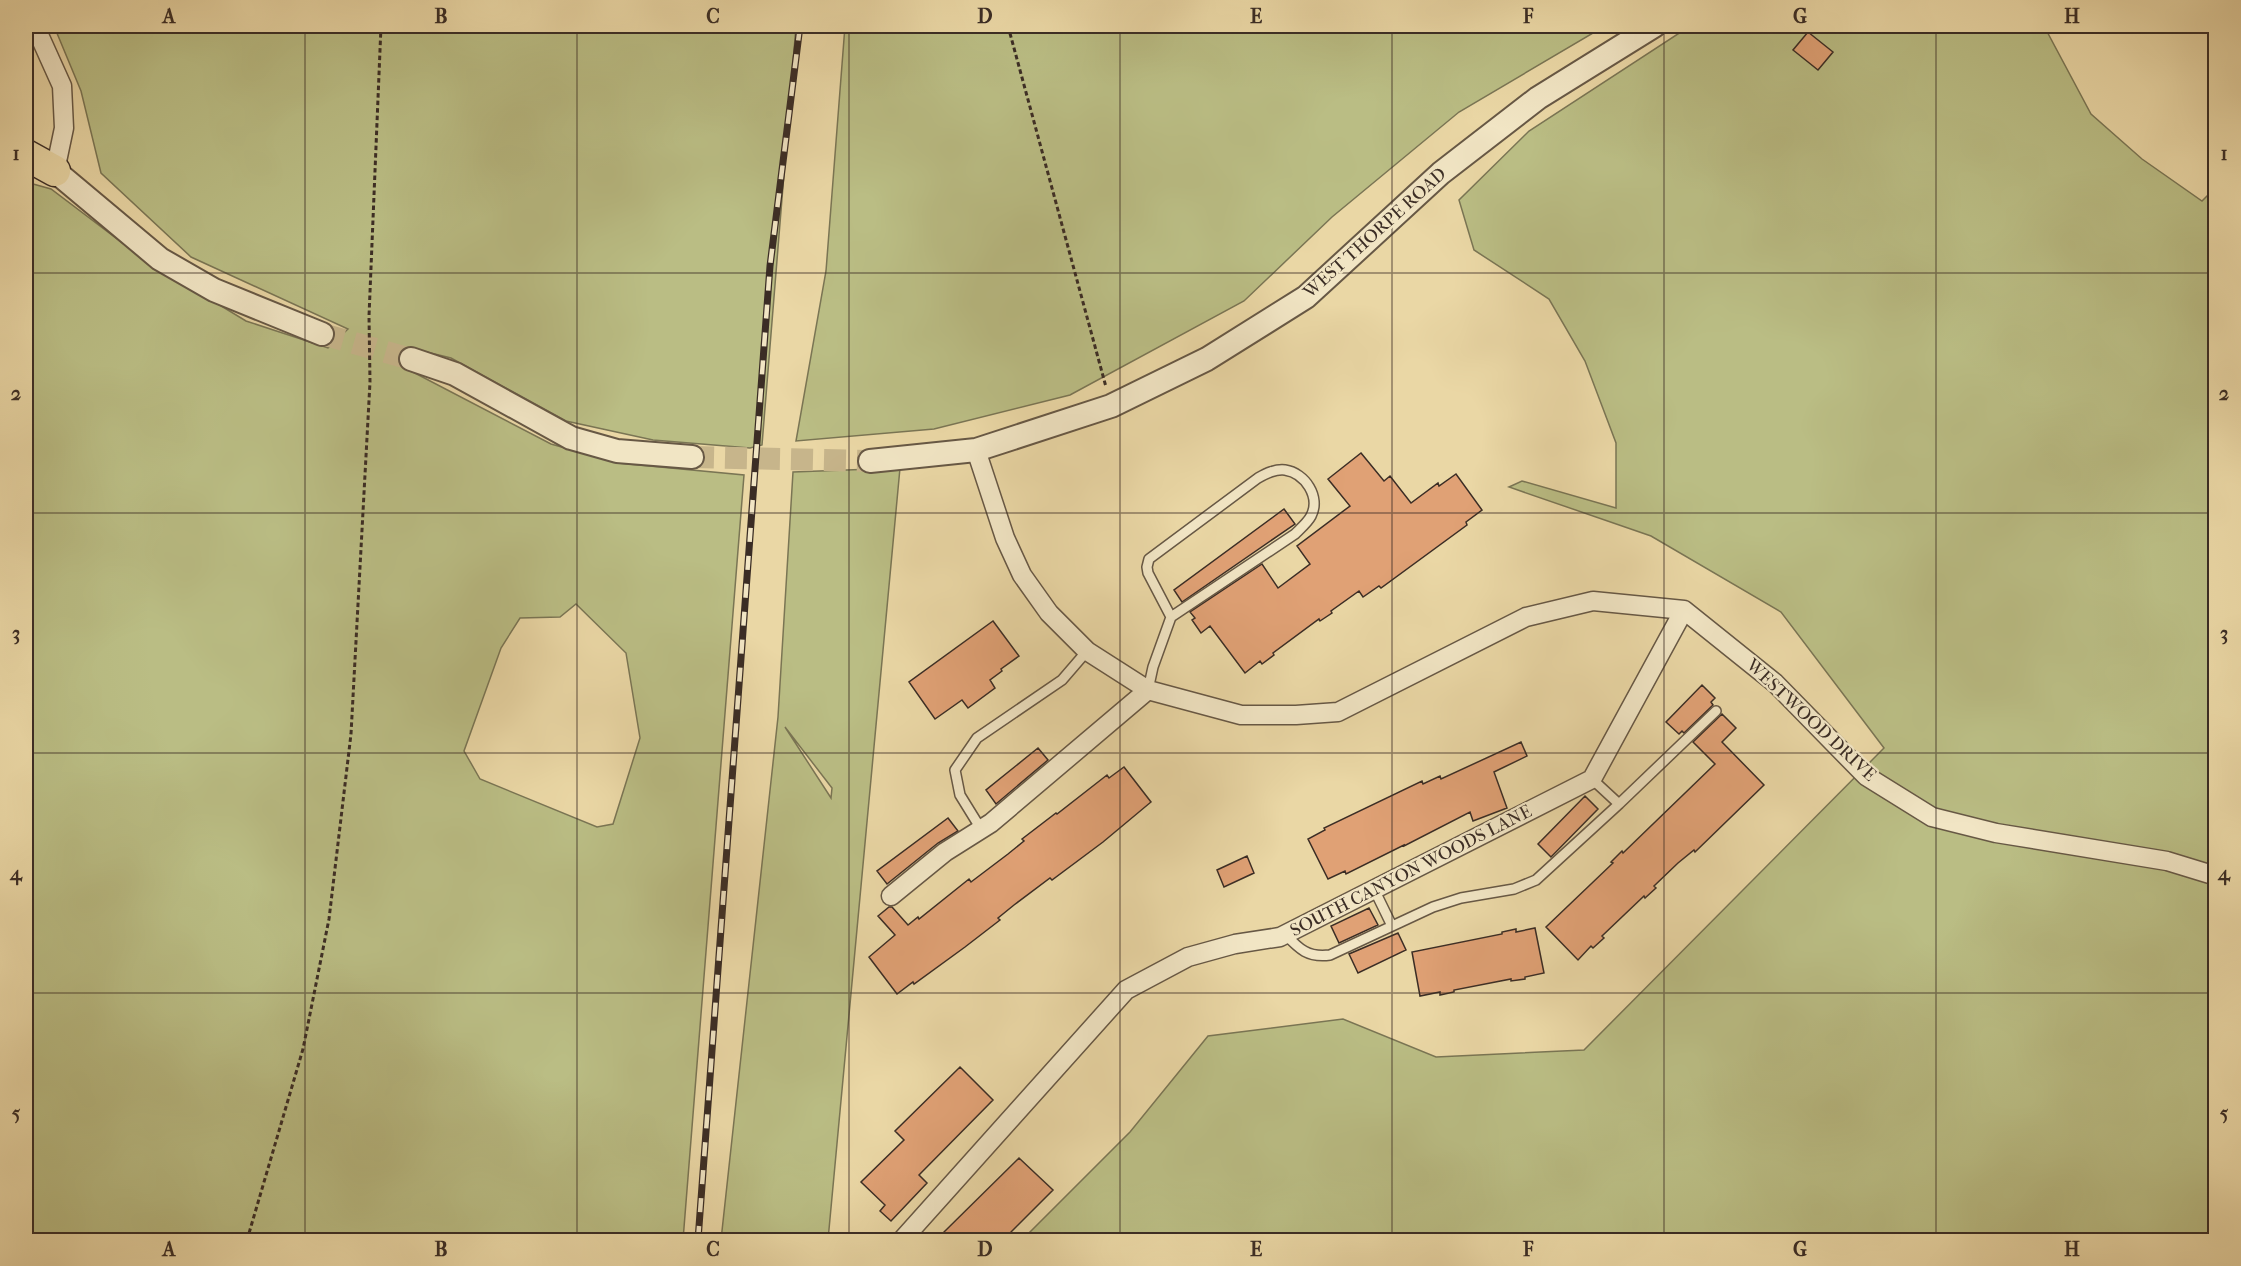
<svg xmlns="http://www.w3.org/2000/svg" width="2241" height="1266" viewBox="0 0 2241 1266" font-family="'IM FELL French Canon',serif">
  <rect width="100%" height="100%" fill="#ead7a5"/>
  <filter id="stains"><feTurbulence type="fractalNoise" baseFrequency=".00333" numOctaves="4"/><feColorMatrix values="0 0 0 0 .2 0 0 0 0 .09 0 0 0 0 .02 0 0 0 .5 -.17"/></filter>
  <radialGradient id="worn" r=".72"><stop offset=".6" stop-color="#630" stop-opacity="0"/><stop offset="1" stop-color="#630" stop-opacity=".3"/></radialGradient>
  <path fill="#babd84" stroke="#7a7554" stroke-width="1.5" fill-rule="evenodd" d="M54 26H796L762 445 750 448 653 440 566 421 451 358 410 348 409 370 551 444 618 463 744 475 683 1240H30L26 957V182L51 189 145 260 246 321 328 348 348 329 191 257 101 173 81 91ZM576 604 626 653 640 738 613 824 597 827 480 779 464 751 501 648 520 618 560 617Z
    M845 26H1605L1459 112 1332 217 1244 301 1070 395 934 429 796 441 826 271Z
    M1690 26H2044L2091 114 2142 159 2202 201 2215 188V1240H1022L1130 1132 1208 1036 1343 1019 1436 1057 1584 1050 1884 748 1781 612 1651 536 1509 487 1522 481 1616 508V443L1585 361 1549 299 1474 250 1459 200 1529 131Z
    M900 468 828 1240H721L778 717 793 472ZM785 727 832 788 831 798Z"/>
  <path fill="#e0a175" stroke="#3b2d25" stroke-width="1.5" d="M1808 32 1833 52 1818 70 1793 50Z
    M1361 453 1384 481 1390 476 1411 503 1438 483 1439 486 1456 474 1482 510 1466 522 1467 525 1381 588 1379 586 1363 597 1359 591 1331 611 1332 613 1320 621 1319 619 1273 653 1274 655 1262 664 1260 661 1245 673 1210 626 1201 633 1192 620 1195 618 1190 612 1262 564 1278 588 1310 564 1297 546 1350 506 1328 479Z
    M1284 509 1295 524 1182 602 1174 590Z
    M993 621 1019 656 1001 669 1002 671 990 680 995 688 968 708 962 700 935 719 909 682Z
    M1702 685 1715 698 1711 702 1713 705 1684 733 1682 731 1679 734 1666 722Z
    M1722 714 1736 728 1722 742 1764 785 1695 852 1694 850 1678 863 1654 886 1656 888 1645 898 1644 896 1602 936 1604 938 1593 948 1591 946 1578 960 1546 927 1613 863 1611 862 1622 851 1623 853 1715 764 1693 742Z
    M1521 742 1527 756 1494 772 1507 808 1473 821 1470 812 1404 846V845L1346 874 1345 871 1328 879 1308 839 1325 830 1324 828 1422 781 1423 784 1440 776 1441 779Z
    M1038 748 1048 760 996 804 986 790Z
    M1124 767 1151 802 1103 842 1052 880 1050 878 1014 905 998 918 1000 920 965 947 914 984 913 982 897 994 869 957 895 935 878 916 889 907H892L908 925 918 917 919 919 969 879 971 882 1008 854 1024 841 1022 839 1056 813 1057 814 1107 775 1109 778Z
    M1585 796 1598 809 1551 857 1538 844Z
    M948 818 958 831 938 843 887 884 877 871Z
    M1247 856 1254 873 1224 887 1217 870Z
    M1369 908 1378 925 1339 943 1331 926Z
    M1535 928 1544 973 1525 977V979L1511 981V979L1454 990V992L1440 995V992L1420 996 1412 952 1502 934V932L1516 929V932Z
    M1398 933 1406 950 1358 973 1349 954Z
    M960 1067 993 1100 919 1175 927 1183 891 1221 880 1211 885 1205 861 1182 904 1140 895 1131Z
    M1019 1158 1053 1190 1003 1240H951L944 1232Z"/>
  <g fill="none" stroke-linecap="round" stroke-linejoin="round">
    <path stroke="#c7b58b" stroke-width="22" stroke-dasharray="22 11" stroke-linecap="butt" d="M322 334 411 359
      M692 457 870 461"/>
    <defs>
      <path id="service" d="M1148 690 1153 667 1171 617 1295 534C1300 529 1308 522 1311 516 1321 497 1305 473 1285 470 1275 469 1267 473 1258 478L1149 559 1147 567 1148 573 1171 617
        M1619 804 1716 711
        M981 829 960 795 955 770 977 738 1062 680 1087 651
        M1374 889 1392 926
        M1285 934C1299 949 1308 958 1330 955L1433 907 1461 898 1514 889 1536 880 1619 804 1592 779"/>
      <path id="minor" d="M35 26 62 86 64 128 55 171
        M976 450 1005 538 1022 575 1049 613 1087 651 1148 690 1241 715H1296L1338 712 1526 617 1593 601 1684 610 1775 683 1866 776 1932 817 1996 833 2167 861 2216 876
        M891 896 945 852 991 823 1148 690
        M902 1240 1126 990 1188 957 1235 944 1280 937 1592 779 1684 610"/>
      <path id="tertiary" d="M55 171 160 259 214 290 322 334
        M411 359 455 374 571 438 617 451 692 457
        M870 461 976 450 1111 406 1207 359 1306 297 1441 173 1538 98 1654 26"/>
      <path id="trunk" d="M26 155 55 171"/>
    </defs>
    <use href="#service" stroke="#675845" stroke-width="12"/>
    <use href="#minor" stroke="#675845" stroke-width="21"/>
    <use href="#tertiary" stroke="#675845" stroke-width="26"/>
    <use href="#trunk" stroke="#3b2d25" stroke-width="33"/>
    <path stroke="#3b2d25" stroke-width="3" stroke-dasharray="4.5 3" stroke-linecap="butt" d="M1008 26 1106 387
      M247 1240 303 1049 329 919 351 734 370 382 369 316 381 26"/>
    <use href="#service" stroke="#f1e5c4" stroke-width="9"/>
    <use href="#minor" stroke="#f1e5c4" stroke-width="18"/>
    <use href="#tertiary" stroke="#f1e5c4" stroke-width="22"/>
    <use href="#trunk" stroke="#ead7a5" stroke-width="30"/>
    <defs>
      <path id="rail" d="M698 1240 770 266 800 26"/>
    </defs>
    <use href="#rail" stroke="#3b2d25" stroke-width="7"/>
    <use href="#rail" stroke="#f1e5c4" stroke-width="4.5" stroke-dasharray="14" stroke-linecap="butt"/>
  </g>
  <path fill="none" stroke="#3b2d25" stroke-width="1.5" stroke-opacity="0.55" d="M305 26V1240M577 26V1240M849 26V1240M1120 26V1240M1392 26V1240M1664 26V1240M1936 26V1240M26 273H2216M26 513H2216M26 753H2216M26 993H2216"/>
  <g text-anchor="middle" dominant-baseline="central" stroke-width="4.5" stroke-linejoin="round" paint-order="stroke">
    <g font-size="18" fill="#3b2d25" stroke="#f1e5c4">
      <text transform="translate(1375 233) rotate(-42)">WEST THORPE ROAD</text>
      <text transform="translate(1811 720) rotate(43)">WESTWOOD DRIVE</text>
      <text transform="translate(1411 871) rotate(-27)">SOUTH CANYON WOODS LANE</text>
    </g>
  </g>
  <rect width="2241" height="1266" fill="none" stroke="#ead7a5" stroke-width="66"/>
  <rect x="33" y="33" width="2175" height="1200" fill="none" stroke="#3b2d25" stroke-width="2"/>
  <g font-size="20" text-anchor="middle" font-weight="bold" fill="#3b2d25">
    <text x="169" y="23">A</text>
    <text x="441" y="23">B</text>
    <text x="713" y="23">C</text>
    <text x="985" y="23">D</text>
    <text x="1256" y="23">E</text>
    <text x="1528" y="23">F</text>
    <text x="1800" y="23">G</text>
    <text x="2072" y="23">H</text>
    <text x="16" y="160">1</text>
    <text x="2224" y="160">1</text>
    <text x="16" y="400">2</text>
    <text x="2224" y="400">2</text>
    <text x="16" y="640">3</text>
    <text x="2224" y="640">3</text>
    <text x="16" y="880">4</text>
    <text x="2224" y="880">4</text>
    <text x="16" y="1120">5</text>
    <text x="2224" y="1120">5</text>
    <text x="169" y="1256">A</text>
    <text x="441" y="1256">B</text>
    <text x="713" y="1256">C</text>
    <text x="985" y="1256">D</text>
    <text x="1256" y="1256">E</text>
    <text x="1528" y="1256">F</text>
    <text x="1800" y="1256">G</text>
    <text x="2072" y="1256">H</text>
  </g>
  <rect width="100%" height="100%" filter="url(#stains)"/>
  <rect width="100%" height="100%" fill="url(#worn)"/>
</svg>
